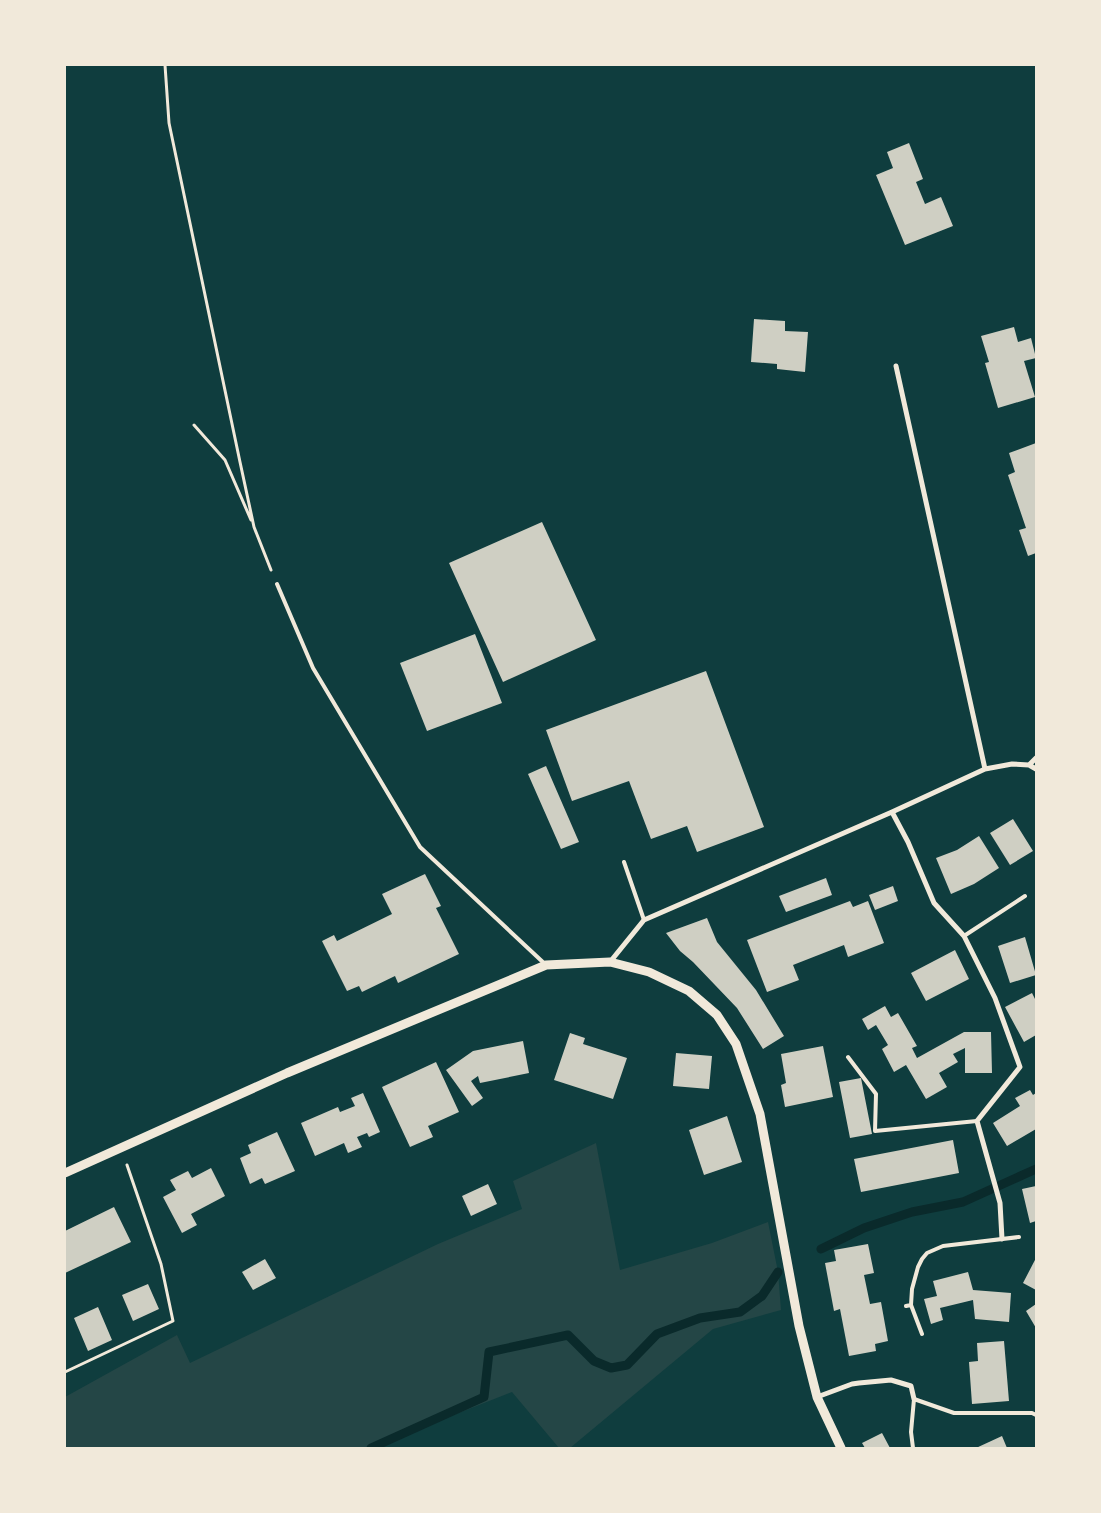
<svg xmlns="http://www.w3.org/2000/svg" width="1101" height="1513" viewBox="0 0 1101 1513" font-family="Montserrat,sans-serif">
  <rect width="100%" height="100%" fill="#0f3d3e"/>
  <path fill="#244646" d="M596 1143 620 1270 712 1243 768 1222 778 1272 781 1310 713 1329 570 1448H559L512 1392 370 1448H65V1397L177 1335 190 1363 438 1244 522 1209 513 1181Z"/>
  <g fill="none" stroke-linecap="round" stroke-linejoin="round">
    <path stroke="#0a2a2b" stroke-width="9" d="M821 1249 864 1228 912 1212 963 1202 1036 1169
      M371 1448 484 1397 489 1352 568 1335 594 1361 611 1368 627 1365 657 1334 700 1318 740 1312 762 1296 778 1272"/>
  </g>
  <path fill="#cfcfc3" d="M909 143 923 179 916 182 925 204 941 197 953 226 905 245 876 175 893 168 887 152Z
    M754 319 785 321V331L808 332 805 372 777 369V364L751 362Z
    M1014 327 1018 342 1031 338 1036 358 1024 361 1035 397 998 408 985 363 989 362 981 336Z
    M1036 443V553L1028 556 1019 530 1026 528 1008 475 1015 472 1009 453Z
    M542 522 596 640 503 682 449 563Z
    M475 634 502 703 427 731 400 663Z
    M706 671 764 827 697 852 687 826 651 839 629 781 572 801 546 730Z
    M546 766 579 842 561 849 528 774Z
    M1013 819 1033 851 1010 865 990 833Z
    M979 836 999 868 974 884 951 894 936 858 957 850Z
    M425 874 441 906 436 908 459 954 398 983 395 976 362 992 359 986 347 991 322 941 334 935 337 941 392 914 382 894Z
    M826 878 832 895 786 912 779 896Z
    M893 886 898 901 875 910 869 895Z
    M850 901 853 907 868 901 884 943 848 957 844 945 793 965 799 980 767 992 747 940Z
    M707 918 717 942 756 990 784 1036 763 1049 737 1008 693 962 680 951 666 933Z
    M1025 937 1036 975 1010 983 998 946Z
    M955 950 969 979 926 1001 911 973Z
    M1032 993 1036 1001V1035L1024 1042 1005 1007Z
    M885 1006 891 1017 898 1013 917 1046 912 1048 917 1058 964 1032H991L992 1073H965V1048L953 1054 958 1062 939 1073 947 1087 926 1099 906 1065 894 1072 882 1049 888 1045 876 1025 868 1030 862 1019Z
    M570 1033 585 1038 583 1044 627 1058 613 1099 554 1080Z
    M523 1041 529 1073 480 1083 478 1076 471 1081 483 1098 472 1106 446 1070 473 1051Z
    M823 1046 833 1097 785 1107 781 1085 786 1083 781 1054Z
    M676 1053 712 1056 709 1089 673 1086Z
    M436 1062 459 1112 428 1126 433 1137 410 1147 382 1087Z
    M861 1078 872 1134 850 1138 839 1082Z
    M1030 1090 1033 1095 1036 1093V1129L1007 1146 993 1123 1020 1106 1015 1098Z
    M363 1093 380 1132 369 1137 367 1133 357 1137 362 1147 348 1153 344 1143 315 1156 301 1123 338 1107 340 1112 355 1106 351 1098Z
    M727 1116 742 1162 704 1175 689 1130Z
    M277 1132 295 1171 265 1184 262 1178 250 1184 240 1158 251 1153 248 1145Z
    M953 1140 959 1173 861 1192 854 1159Z
    M211 1168 225 1196 191 1214 197 1225 182 1233 163 1197 176 1190 170 1180 188 1171 192 1178Z
    M488 1184 497 1204 471 1216 462 1196Z
    M1036 1186V1221L1030 1223 1022 1189Z
    M114 1207 131 1242 65 1273V1231Z
    M868 1244 874 1273 864 1275 870 1304 881 1302 888 1341 875 1344 876 1351 849 1356 840 1309 834 1311 825 1263 836 1261 834 1250Z
    M1036 1258V1290L1023 1283Z
    M265 1259 276 1278 253 1290 242 1272Z
    M968 1272 973 1290 1011 1293 1009 1322 975 1319 973 1300 940 1308 943 1320 931 1324 924 1299 937 1296 933 1281Z
    M148 1284 159 1309 133 1321 122 1295Z
    M1036 1304V1328L1026 1311Z
    M98 1307 112 1340 88 1351 74 1318Z
    M1004 1341 1009 1401 972 1404 969 1362 978 1361 977 1343Z
    M882 1433 890 1448H865L862 1443Z
    M1002 1436 1007 1448H976Z"/>
  <g fill="none" stroke-linecap="round" stroke-linejoin="round">
    <path stroke="#f1e9da" stroke-width="3" d="M165 65 169 123 240 462 254 527 271 570
      M194 425 225 460 251 520
      M65 1372 173 1321 161 1264 127 1165"/>
    <path stroke="#f1e9da" stroke-width="4" d="M277 584 313 668 420 847 546 965
      M624 862 644 920
      M964 936 1025 896
      M848 1057 876 1094 875 1131 977 1121
      M911 1305 912 1289 918 1267 922 1259 927 1253 943 1246 1019 1237
      M906 1306 911 1305 922 1334
      M913 1448 911 1432 914 1399 954 1413H1032L1036 1415"/>
    <path stroke="#f1e9da" stroke-width="5" d="M896 366 985 769
      M1029 765 1036 758
      M892 812 908 842 934 903 964 936 995 998 1020 1067 977 1121 1000 1203 1002 1239
      M610 962 644 920 892 812 985 769 1012 764 1029 765 1036 769
      M817 1397 852 1384 859 1383 891 1380 911 1386 914 1399"/>
    <path stroke="#f1e9da" stroke-width="9" d="M65 1173 287 1073 546 965 610 962 649 972 689 991 717 1015 736 1044 760 1114 799 1326 817 1397 841 1448"/>
  </g>
  <rect width="1101" height="1513" fill="none" stroke="#f1e9da" stroke-width="132"/>
</svg>
